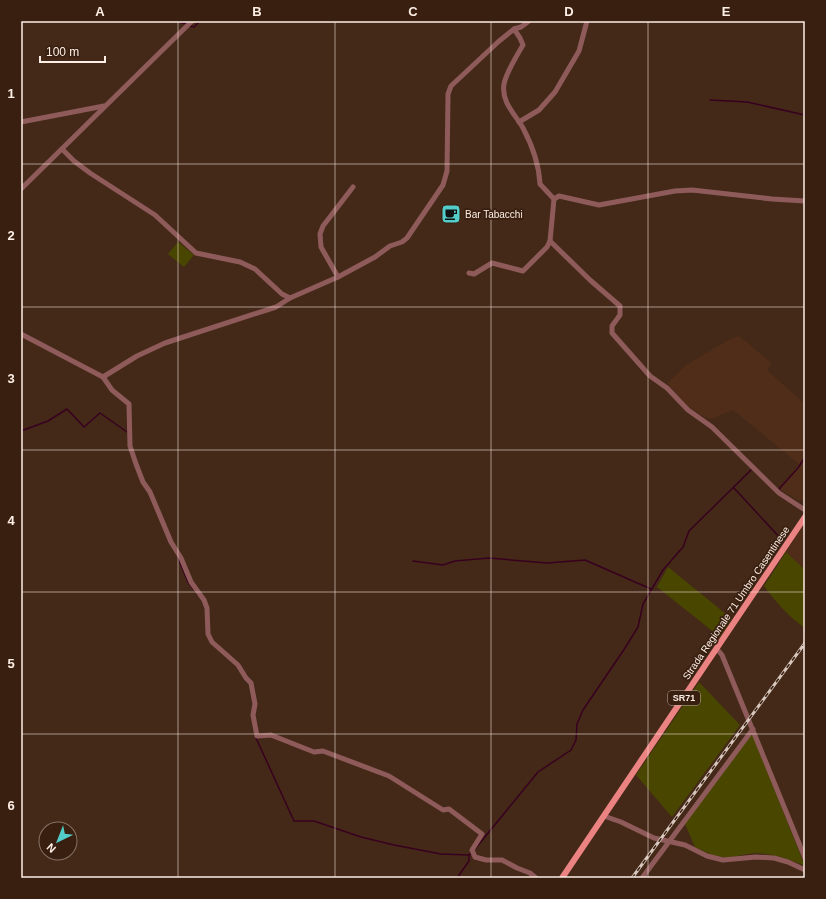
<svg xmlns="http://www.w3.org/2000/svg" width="826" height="899" font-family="Arial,sans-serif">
<rect width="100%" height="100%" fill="#442919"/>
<g fill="#4f2d19">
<polygon points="739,336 772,363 767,370 805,404 805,501 797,500 780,489 799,464 733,410 711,419 704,417 688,406 667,384 686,365 730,339"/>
<polygon points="805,523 805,570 786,552"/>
</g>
<g fill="#494600">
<polygon points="178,242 194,255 184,267 168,254"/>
<path d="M786,552L805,570V628C788,616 776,602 764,586Z"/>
<polygon points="668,567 732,619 720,637 657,587"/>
<polygon points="699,682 740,725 672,817 636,775"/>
<path d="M752,734L805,866C790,859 774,854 757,853C746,853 735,858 724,857C714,857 704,851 695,847L685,824Z"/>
</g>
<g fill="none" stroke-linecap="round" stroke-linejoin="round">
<g stroke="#38001f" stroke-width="1.5">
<polyline points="176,21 186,24"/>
<polyline points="189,26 194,27 200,21"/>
<polyline points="710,100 747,102 805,115"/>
<polyline points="21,431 48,421 67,409 84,427 100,413 127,432"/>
<polyline points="734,488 782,540"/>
<polyline points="779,489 798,468 805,457"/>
<polyline points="178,558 188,582 198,595"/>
<polyline points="413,561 443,565 455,561 489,558 547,563 585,560 651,589"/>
<polyline points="256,738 294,821 314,821 361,837 394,845 441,854 469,855"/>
<polyline points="475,849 538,772 571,750 576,740 577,724 583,710 625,648 638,627 643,604 663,570 683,547 689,531 752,469"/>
<polyline points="457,878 469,861 469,855 471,853"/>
</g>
<g stroke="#8f5b5a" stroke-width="5">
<polyline points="21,122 104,106"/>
<polyline points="519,122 539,110 555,92 579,51 587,21"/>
<polyline points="62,149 74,161 90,173 155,215 196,253 240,262 255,269 282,294 290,298 338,277 375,257 390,246 402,242 407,238 443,185 447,171 448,94 451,86 498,42 514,29 521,27 529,21"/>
<polyline points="21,189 192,21"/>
<polyline points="554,199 559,196 599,205 675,191 692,190 772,199 805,201"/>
<polyline points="550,241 590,280 620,306 620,315 612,326 612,333 650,376 667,388 688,410 712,427 779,493 805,510"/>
<path d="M469,273L474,274L492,263L523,271L547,247L550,241L554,199L540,184C539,165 532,145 523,128C515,114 501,102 504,84C506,73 517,55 523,45L520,38L514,29"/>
<polyline points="338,277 321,247 320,234 323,226 353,187"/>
<polyline points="21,334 103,377 112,390 129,404 130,446 136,464 143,482 150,492 171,542 181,558 191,582 204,600 207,608 208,634 212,642 238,665 246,678 251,683 255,704 253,715 257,736 271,735 314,752 323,751 389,776 443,810 449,809 482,834 472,850 475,857 486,860 502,860 517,868 530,873 536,878"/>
<polyline points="103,377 137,356 165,343 276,307 290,298"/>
<polyline points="717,649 722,655 805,858"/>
<polyline points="604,816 621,822 654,838 685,845 707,856 723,860 756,857 774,858 788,862 805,870"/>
<polyline points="642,878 753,729"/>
</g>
<polyline stroke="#eb8382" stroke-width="6" points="562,878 805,517"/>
<defs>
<polyline id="rail" points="632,878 805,643"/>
</defs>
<use href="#rail" stroke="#d8c7bd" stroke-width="3"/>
<use href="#rail" stroke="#391f0f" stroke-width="1.5" stroke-dasharray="4.5" stroke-linecap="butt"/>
</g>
<path fill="none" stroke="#fdeee6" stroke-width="1" stroke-opacity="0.55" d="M178,21V878M335,21V878M491,21V878M648,21V878M21,164H805M21,307H805M21,450H805M21,592H805M21,734H805"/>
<defs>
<symbol id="cafe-square" viewBox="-11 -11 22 22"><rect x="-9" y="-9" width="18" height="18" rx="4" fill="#53cdc9" stroke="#391f0f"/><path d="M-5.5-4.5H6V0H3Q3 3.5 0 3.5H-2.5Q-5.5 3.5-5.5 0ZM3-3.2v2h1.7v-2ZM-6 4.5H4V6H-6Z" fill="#111"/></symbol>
</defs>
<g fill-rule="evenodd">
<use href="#cafe-square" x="440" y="203" width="22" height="22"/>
</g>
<g text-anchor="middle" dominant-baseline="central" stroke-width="3.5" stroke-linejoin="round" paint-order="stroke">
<rect fill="#391f0f" stroke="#c2b0a6" stroke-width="1" x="668" y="691" width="32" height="14" rx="3"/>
<g font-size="9" font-weight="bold" fill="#fdeee6">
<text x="684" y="698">SR71</text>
</g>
<g font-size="10" fill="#fdeee6" stroke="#391f0f" text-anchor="start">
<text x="465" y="214">Bar Tabacchi</text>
</g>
<g font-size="10" fill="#fdeee6" stroke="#391f0f">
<text transform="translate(736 603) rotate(-56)">Strada Regionale 71 Umbro Casentinese</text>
</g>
</g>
<rect width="826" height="899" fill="none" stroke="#391f0f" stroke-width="44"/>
<g transform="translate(58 841) rotate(223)"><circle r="19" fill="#391f0f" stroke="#877265"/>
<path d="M0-3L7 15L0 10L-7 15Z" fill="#53cdc9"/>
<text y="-6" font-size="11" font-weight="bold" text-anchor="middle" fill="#fdeee6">N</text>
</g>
<path d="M40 56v6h65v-6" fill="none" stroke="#fdeee6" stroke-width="2"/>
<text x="46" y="56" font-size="12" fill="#fdeee6" stroke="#391f0f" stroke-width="3" paint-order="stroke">100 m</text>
<rect x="22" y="22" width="782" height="855" fill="none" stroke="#fdeee6" stroke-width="1.5"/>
<g font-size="13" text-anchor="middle" font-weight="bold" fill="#fdeee6">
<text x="100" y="16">A</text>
<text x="257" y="16">B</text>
<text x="413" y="16">C</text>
<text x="569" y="16">D</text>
<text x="726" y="16">E</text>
<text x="11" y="98">1</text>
<text x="11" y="240">2</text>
<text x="11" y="383">3</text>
<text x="11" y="525">4</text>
<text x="11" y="668">5</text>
<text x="11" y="810">6</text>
</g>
</svg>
